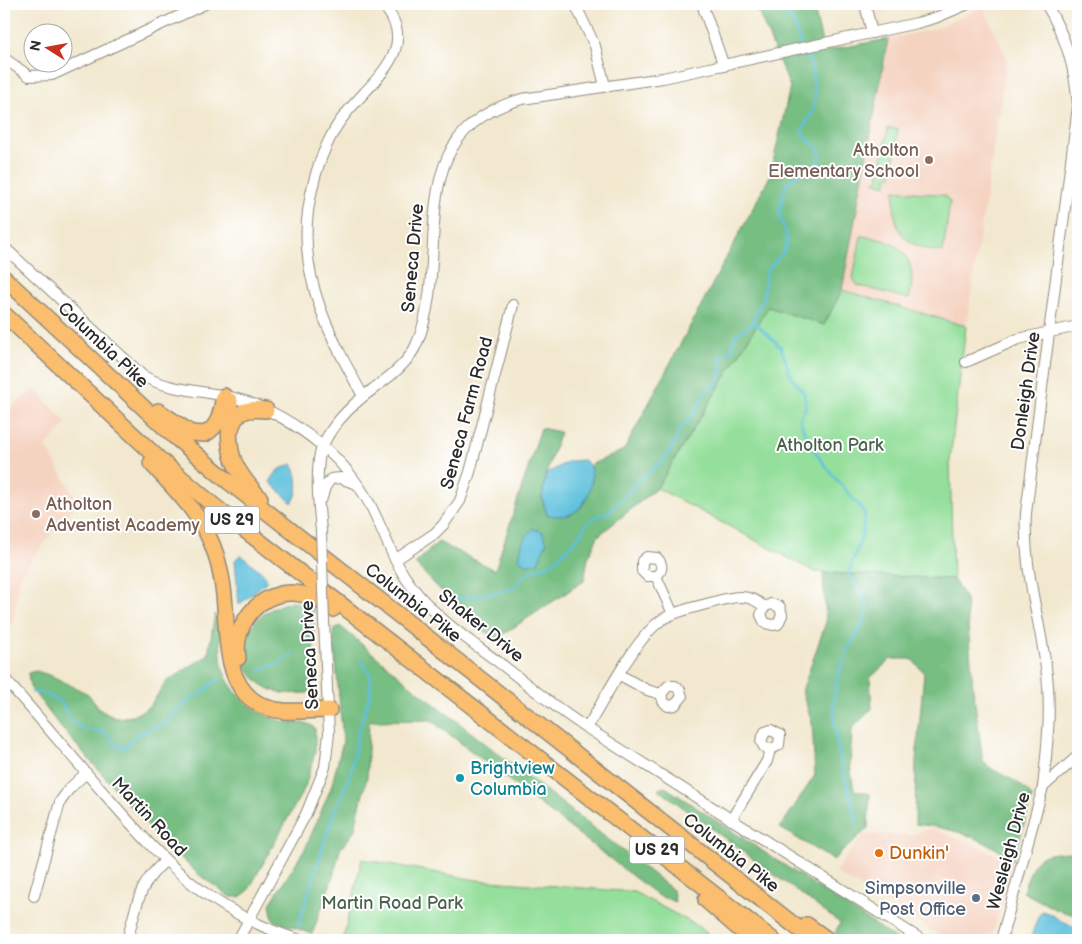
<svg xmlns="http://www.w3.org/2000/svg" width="1082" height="944" font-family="'Balsamiq Sans',sans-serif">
<rect width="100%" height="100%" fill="#fff"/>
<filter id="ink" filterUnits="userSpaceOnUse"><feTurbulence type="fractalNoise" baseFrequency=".02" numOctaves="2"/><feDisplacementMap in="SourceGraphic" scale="10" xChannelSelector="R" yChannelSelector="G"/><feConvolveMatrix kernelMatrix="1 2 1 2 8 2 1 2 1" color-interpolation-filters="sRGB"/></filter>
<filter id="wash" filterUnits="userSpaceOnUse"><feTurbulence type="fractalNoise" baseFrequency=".0096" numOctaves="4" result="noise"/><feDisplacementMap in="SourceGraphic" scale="20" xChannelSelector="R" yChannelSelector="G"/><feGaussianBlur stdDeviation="1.12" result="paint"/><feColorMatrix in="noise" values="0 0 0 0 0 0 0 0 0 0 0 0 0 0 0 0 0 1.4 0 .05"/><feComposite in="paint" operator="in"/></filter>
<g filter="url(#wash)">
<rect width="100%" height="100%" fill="#f2e8cf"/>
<g fill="#f5d3c1">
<polygon points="983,6 1007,59 966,326 842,290 888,39 935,29"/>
<polygon points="34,389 67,423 46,447 78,502 42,546 20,577 12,626 4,638 4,415"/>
<polygon points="931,828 1015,862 991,940 949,940 835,872 864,834 912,835"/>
</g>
<g fill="#94df9b" stroke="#608563">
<polygon points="888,128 898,129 892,176 888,176 886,185 874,182 878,179"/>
<path d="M895,190L944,195L950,202L943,252C902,247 891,230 895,190Z"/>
<path d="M861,236C902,240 919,258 909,299L857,285L853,278Z"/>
<polygon points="842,290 966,326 950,460 953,579 815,572 657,488 768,307 824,325"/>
<polygon points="362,859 476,880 634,892 696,925 716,940 343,940"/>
</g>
<g fill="#77be83" stroke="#517457">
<path d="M755,4H813L824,51L888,39L842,290L824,325L768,307L657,488L598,536L588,558L584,581L496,639L475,625L415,564L438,542L495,570L541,428L560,432L546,474L542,498L547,515C577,518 590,507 590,477C590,473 592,470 590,465L624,450L770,176L790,87Z"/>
<path d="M823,573L953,579L966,599L973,688L983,762C1001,778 1017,776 1032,797L1013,861C985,837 951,828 915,824L916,761L924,673L912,659H891L870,678L872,709L852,728L850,766L854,790L870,794L868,828L833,860L780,828L815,775L812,723L802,691L826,622Z"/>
<path d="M290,602L309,603L314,607L313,687L308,693C298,693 284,695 274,691C222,668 241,614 290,602Z"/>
<path d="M215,614C225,633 216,657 226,677C238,702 267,721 294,723C303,723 307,722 315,728V753L305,787L248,891L240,897H230L198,874L154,833L58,724L30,687L28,673L36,671L52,676L88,694L100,710L115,718L133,716L150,706L166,682L208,655Z"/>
<polygon points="340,626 409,684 673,890 675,902 657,895 431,720 369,721 367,777 354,832 340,849 334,874 312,934 273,920 270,904 306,847 331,788 343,741 333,631"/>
<polygon points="665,787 898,940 846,940 835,933 840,923 658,789"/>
<path d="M1078,845V916L1057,910L1023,892C1035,856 1036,853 1074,852Z"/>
</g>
<g fill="#5fc1dd" stroke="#457684">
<path d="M583,460C601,468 589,507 571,514C563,517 554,516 547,515L542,498L546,474L569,461Z"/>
<path d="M292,464C299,474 300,494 292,503L270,482L278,470Z"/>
<path d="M533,529L542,531L547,542L538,562L526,565L519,559C521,547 522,537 533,529Z"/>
<polygon points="241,555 265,575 267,581 239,605 235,560"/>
<path d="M1042,911C1056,915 1063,926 1078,926V940H1030L1038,917Z"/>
</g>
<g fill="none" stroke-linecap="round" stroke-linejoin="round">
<g stroke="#5fc1dd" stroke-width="2.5">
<polyline points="778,4 793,22 801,45"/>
<path d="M754,322L781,347L791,377L804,393L806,406L800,419C810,457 843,483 865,514L862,536L848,574C855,585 864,593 866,607C868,624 854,636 847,651C840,666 835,686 834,703C833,743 847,784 857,822"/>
<polyline points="443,598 463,598 512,589 527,573 551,564 577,539 588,522 600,515 608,513 640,479 663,461 675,443 679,429 691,418 705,392 718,382 722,370 721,357 732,350 735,335 753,323 757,308 763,300 766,272 785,250 787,236 779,215 785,186 798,174 810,170 819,162 820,154 818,148 803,135 802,130 813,111 815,94 811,64 803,50"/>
<polyline points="260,670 280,663 293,654"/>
<polyline points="32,692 45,694 61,702 71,721 85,730 103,731 117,746 125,747 138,734 164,724 190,699 206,691 210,685 220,680"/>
<polyline points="298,927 331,820 350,776 358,732 370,695 371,677 361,660"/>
</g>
</g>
</g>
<g filter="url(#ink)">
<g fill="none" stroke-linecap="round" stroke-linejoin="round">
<defs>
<g id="minor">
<polyline points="575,4 595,46 605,86"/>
<polyline points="702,4 724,66"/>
<polyline points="865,4 872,33"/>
<polyline points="4,58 29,76 52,75 205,4"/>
<path d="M4,247L143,376C171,391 201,390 231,397C264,405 294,423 320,444C344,463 365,491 377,519C386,538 393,559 405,577C430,615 469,640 505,667C532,688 558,710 587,728L922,940"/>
<polyline points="966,362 1018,339 1078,326"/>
<path d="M363,396C331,338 299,280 308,211C312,183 321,153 335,129C358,88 428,53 382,4"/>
<polyline points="322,498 325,487 331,479 340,478 354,483"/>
<path d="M321,531C319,508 316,483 319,459C323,432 352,404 373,389C389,377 409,363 417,343C454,255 396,134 522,99L663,78L917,23L935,18L968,4"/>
<polyline points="395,560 434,534 443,525 460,501 470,472 513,305"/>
<path d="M656,576H647L642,571V561L647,557L657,558C663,564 663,571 656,576L673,614"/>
<polyline points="620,675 647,690 661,694 663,701 668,706 675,705 682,697 680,690 675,686 668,686 661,694"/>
<path d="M4,678C39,717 73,758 108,798C168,866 210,912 300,940"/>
<path d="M587,728C604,700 637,635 663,619C678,610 697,607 714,602C732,597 749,592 764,607L761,615L765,623L773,625L778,624L782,615L780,607L771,604L764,607"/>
<path d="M1043,787C1047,748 1052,708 1046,668C1039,614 1023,569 1026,513L1078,106C1075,67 1066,37 1046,4"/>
<polyline points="731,820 767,761 770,750 779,745 780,735 771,730 765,732 761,741 764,747 770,750"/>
<polyline points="34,896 60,802 69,789 86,773"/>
<path d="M129,933C138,901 139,884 165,861"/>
<polyline points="238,940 306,814 325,767 329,733 324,621"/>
<polyline points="1001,940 1043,787 1078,756"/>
</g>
<g id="highway">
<polyline points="4,278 174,436 229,482 813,940"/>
<polyline points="4,314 159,459 214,506 773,940"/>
<path d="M230,401C229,450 225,460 260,498"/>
<path d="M158,411L191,433L205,434C220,426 221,411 224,396"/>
<path d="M231,429C236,410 248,408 266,410"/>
<path d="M151,463C177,491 204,517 216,555C221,572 224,589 225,607C228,650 226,705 283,711C298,712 314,710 329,710"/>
<path d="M238,658C232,622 263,587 301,594C313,596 322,602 333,609"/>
<polyline points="706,900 752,940"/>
<polyline points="807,925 828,940"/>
</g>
</defs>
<use href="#minor" stroke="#8e8a7d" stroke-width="12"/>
<use href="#highway" stroke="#8e8a7d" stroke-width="18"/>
<use href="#minor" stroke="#fff" stroke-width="10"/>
<use href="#highway" stroke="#fbbd6e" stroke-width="15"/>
<defs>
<polyline id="minor-bridge" points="321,531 324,621"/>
</defs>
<use href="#minor-bridge" stroke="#8e8a7d" stroke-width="12" stroke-linecap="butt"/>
<use href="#minor-bridge" stroke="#fff" stroke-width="10"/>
</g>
</g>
<g fill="#8d6e63" stroke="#fff" stroke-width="2">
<circle cx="929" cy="160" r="5"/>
<circle cx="36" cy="514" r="5"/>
</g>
<circle fill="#0f9aa8" stroke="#fff" stroke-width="2" cx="460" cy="778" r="5"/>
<circle fill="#e8710a" stroke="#fff" stroke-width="2" cx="879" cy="853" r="5"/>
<circle fill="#5c6f8a" stroke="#fff" stroke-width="2" cx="976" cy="898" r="5"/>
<g text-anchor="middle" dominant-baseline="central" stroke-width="4" stroke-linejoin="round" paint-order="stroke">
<g fill="#fff" stroke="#6b6b6b" stroke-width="1">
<rect x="204.5" y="506.5" width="55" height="27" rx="4"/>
<rect x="629.5" y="836.5" width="55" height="27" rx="4"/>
</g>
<g font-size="16" font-weight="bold" fill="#2b2b2b">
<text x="232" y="520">US 29</text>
<text x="657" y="850">US 29</text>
</g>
<g font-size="18" fill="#785e54" stroke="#fff" text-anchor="end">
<text x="919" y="150">Atholton<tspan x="919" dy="21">Elementary School</tspan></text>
<text x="46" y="504" text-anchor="start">Atholton<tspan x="46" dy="21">Adventist Academy</tspan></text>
</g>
<g font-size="18" fill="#2b2b2b" stroke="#fff">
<text transform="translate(413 258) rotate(-85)">Seneca Drive</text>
<text transform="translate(103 345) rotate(43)">Columbia Pike</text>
<text transform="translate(1026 391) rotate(-82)">Donleigh Drive</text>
<text transform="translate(467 413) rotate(-75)">Seneca Farm Road</text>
<text transform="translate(413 603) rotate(38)">Columbia Pike</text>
<text transform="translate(481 626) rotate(39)">Shaker Drive</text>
<text transform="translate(310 655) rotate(-93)">Seneca Drive</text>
<text transform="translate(149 817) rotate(47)">Martin Road</text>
<text transform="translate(1009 851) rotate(-75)">Wesleigh Drive</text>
<text transform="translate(731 853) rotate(38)">Columbia Pike</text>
</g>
<g font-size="18" fill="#4a614d" stroke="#fff">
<text x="830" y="445">Atholton Park</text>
<text x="392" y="903">Martin Road Park</text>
</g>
<g font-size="18" fill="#0d838f" stroke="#fff" text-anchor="start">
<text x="470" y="768">Brightview<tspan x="470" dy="21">Columbia</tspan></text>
</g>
<g font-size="18" fill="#c56008" stroke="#fff" text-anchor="start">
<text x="889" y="853">Dunkin'</text>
</g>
<g font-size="18" fill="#4e5e75" stroke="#fff" text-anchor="end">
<text x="966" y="888">Simpsonville<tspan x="966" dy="21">Post Office</tspan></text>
</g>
</g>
<rect width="1082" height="944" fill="none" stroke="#fff" stroke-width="20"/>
<g transform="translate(48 48) rotate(281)"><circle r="24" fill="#ffffff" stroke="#aaaaaa"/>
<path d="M0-4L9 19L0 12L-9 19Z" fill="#c8321e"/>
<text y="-8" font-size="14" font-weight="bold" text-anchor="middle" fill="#2b2b2b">N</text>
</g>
</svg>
